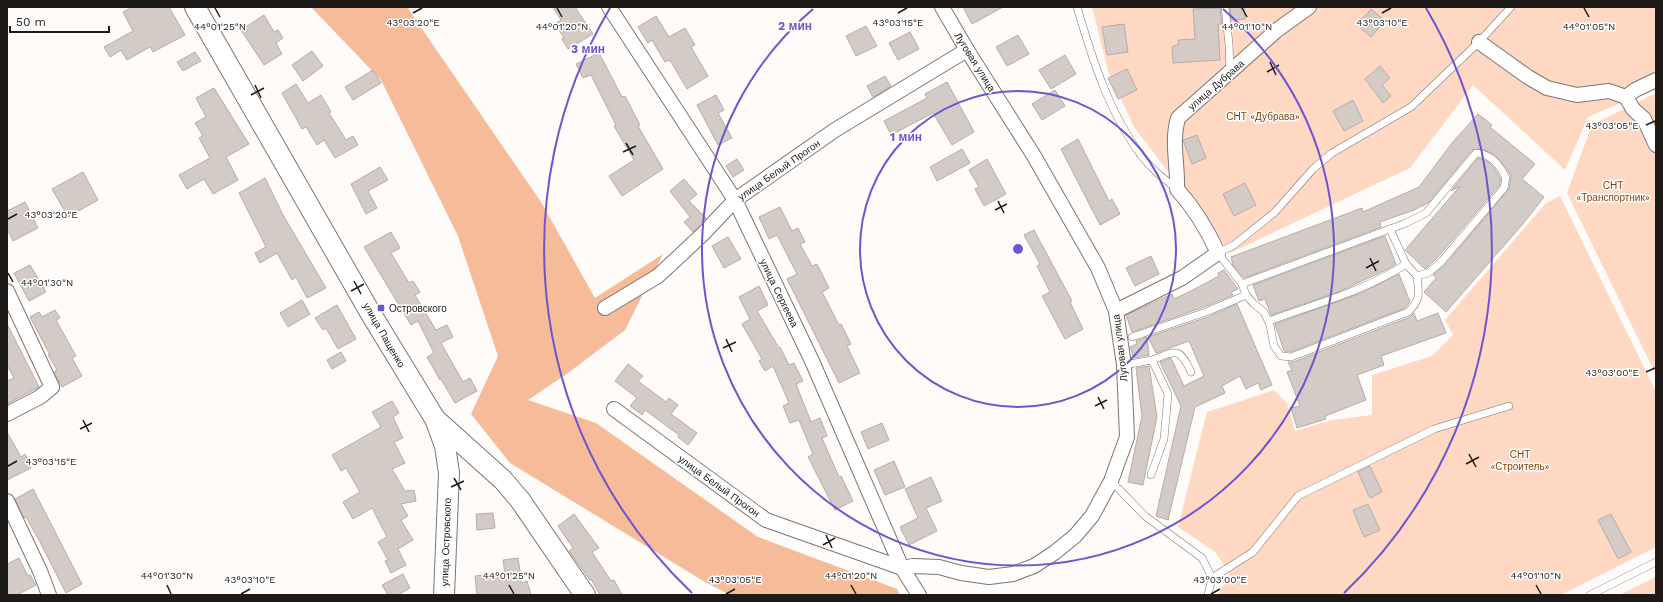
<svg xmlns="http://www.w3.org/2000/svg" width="1663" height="602" font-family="'Work Sans',sans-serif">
<rect width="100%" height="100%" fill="#fefbf9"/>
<g fill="#fed8c2">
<polygon points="1092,7 1656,7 1656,88 1588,117 1565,170 1473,85 1410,168 1230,253 1134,127 1108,71"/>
<polygon points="1656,93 1656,375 1567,193 1592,125"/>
<polygon points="1560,196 1656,392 1656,547 1561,595 1218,595 1230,574 1215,552 1178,527 1207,412 1274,390 1287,403 1295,431 1332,420 1372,415 1372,375 1432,356 1453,335 1445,320 1546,203"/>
<polygon points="1656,577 1656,595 1619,595"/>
</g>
<polygon fill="#f6bb98" points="311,7 407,7 541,202 595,298 663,254 625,330 568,373 528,400 596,423 758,537 897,589 900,595 730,595 705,582 510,463 471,414 498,356 458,236 381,80"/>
<g fill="#d4cbc6" stroke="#b5ada8">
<polygon points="133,7 169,7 185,35 153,52 150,47 127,60 121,50 110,57 104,47 133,31 123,12"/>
<polygon points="553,7 575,7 593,34 568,49 562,39 564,38 555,24 561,20"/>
<polygon points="963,7 1003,7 972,24"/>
<polygon points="1230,7 1244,7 1245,19 1231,20"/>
<polygon points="1220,8 1222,24 1218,24 1220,60 1173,63 1172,47 1179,44 1178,40 1195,39 1193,9"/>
<polygon points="1371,9 1385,21 1371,37 1357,25"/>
<polygon points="264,15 274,32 278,30 283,38 276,43 282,54 264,65 241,30"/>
<polygon points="656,16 669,37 685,28 695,45 691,47 708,76 687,89 670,60 665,62 652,40 648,43 638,27"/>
<polygon points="1124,24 1128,52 1107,55 1102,27"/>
<polygon points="866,26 877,46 856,56 846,36"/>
<polygon points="910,32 919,49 898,60 889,43"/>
<polygon points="1018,35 1029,54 1007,66 996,47"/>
<polygon points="312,51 323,66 303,81 292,65"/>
<polygon points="195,52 201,61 183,71 177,62"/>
<polygon points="599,53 622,97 625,96 640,125 638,126 663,169 622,196 609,176 634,160 614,126 616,125 591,75 583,78 576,64"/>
<polygon points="1065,55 1076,74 1051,89 1039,70"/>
<polygon points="1380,66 1390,78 1382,85 1391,96 1383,103 1365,79"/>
<polygon points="1127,69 1137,90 1118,99 1108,78"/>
<polygon points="373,70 381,83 353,100 345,87"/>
<polygon points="885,76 891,86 873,97 867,86"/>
<polygon points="947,82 974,132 952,145 933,113 891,135 884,121 927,98 925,94"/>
<polygon points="296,84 308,103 321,95 331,112 329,113 346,140 353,136 358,145 335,158 324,140 317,145 306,127 302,129 282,93"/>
<polygon points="214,88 249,144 226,157 238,180 213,194 204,179 187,189 179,175 210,158 199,138 203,136 195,123 206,117 196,98"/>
<polygon points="1055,90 1065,106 1042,120 1032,104"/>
<polygon points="716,95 724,110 718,113 732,138 718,145 697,105"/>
<polygon points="1353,100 1363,121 1344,131 1333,111"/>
<polygon points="1478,114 1492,125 1490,127 1535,164 1522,179 1544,197 1522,225 1446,312 1424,292 1436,278 1433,275 1445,265 1509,189 1511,176 1505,166 1494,154 1482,149 1472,150 1428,203 1414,210 1380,222 1381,227 1244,278 1233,265 1231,257 1362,208 1363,212 1419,187 1452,143"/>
<polygon points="1197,135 1206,158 1192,164 1183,140"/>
<polygon points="1078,139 1109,201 1112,199 1120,214 1100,225 1061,149"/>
<polygon points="962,149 970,163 937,181 930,167"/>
<polygon points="1478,158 1488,162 1494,168 1501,179 1499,186 1437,258 1425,269 1405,250 1460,186 1451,191"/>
<polygon points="737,159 744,170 733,177 726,166"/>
<polygon points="987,159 1006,194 984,206 975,189 979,187 969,170"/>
<polygon points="380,167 388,180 368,191 377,208 366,214 351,184"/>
<polygon points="83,172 98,200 68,217 52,189"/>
<polygon points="265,178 283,215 326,288 307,298 296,277 292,280 277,253 260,263 255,253 266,247 239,193"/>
<polygon points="684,179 697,194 689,201 706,218 693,232 684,222 690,217 670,191"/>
<polygon points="1245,183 1256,205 1234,216 1223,194"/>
<polygon points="25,202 38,228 13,241 7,229 7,211"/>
<polygon points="780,207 792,231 798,228 805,242 800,244 812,266 817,264 829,288 822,292 839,325 841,324 851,344 847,346 860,373 839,383 787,279 797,274 777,235 769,239 759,217"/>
<polygon points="1034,230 1072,301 1070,302 1083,329 1065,339 1042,296 1050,292 1037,266 1040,264 1024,235"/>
<polygon points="391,232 400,248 391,253 409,283 413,281 420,292 415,295 436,330 447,325 453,337 441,343 463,382 470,378 477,391 455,403 441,379 440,380 427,357 434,353 418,321 411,325 364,247"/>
<polygon points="1385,236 1396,264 1388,269 1338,292 1271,315 1265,299 1259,301 1253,285"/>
<polygon points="728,237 741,259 724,268 712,246"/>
<polygon points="1151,256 1159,274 1135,286 1126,268"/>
<polygon points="30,265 46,292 29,301 14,273"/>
<polygon points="1224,270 1238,289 1231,292 1233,295 1204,307 1132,332 1126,315 1172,294 1174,299 1189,292 1219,276 1218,273"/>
<polygon points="1399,274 1410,302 1405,308 1290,352 1284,351 1275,324 1359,294"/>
<polygon points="759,286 768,305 757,311 779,348 780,347 789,365 794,363 803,381 796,384 811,422 820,418 827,436 822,438 839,477 841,476 853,501 835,510 808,457 813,454 799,420 790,423 783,406 789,403 773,366 765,371 759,361 762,359 742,324 750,319 739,297"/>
<polygon points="302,300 310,314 288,327 280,313"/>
<polygon points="1237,304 1272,385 1261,390 1258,383 1246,389 1240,376 1222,386 1225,393 1195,407 1168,520 1156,516 1181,406 1160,362 1171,358 1184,386 1204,376 1189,341 1156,353 1148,337 1208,317"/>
<polygon points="337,305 356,339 338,349 326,328 323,330 315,318"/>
<polygon points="55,310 60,318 56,320 76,356 72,358 82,376 62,387 54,372 57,370 48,355 50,355 30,317 39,312 42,317"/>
<polygon points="1414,313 1417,321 1438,313 1446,333 1381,356 1384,365 1357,375 1366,400 1325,416 1326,419 1297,428 1291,408 1300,406 1287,372 1292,370 1288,362 1293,362 1410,317"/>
<polygon points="7,324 39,387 7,404 7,381 14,378 7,365"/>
<polygon points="1147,337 1149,355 1134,358 1130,347 1137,344 1136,341"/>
<polygon points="341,352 346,361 332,369 327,360"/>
<polygon points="628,364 643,376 638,381 666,402 669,398 678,405 671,414 697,433 688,445 678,437 679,435 645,410 642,415 630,406 637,398 615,381"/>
<polygon points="1149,366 1157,417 1143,485 1128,482 1142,416 1136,368"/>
<polygon points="392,401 399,413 393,417 403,438 394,442 405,463 392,469 405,491 414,490 416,501 401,504 408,516 401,520 413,540 398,549 406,565 391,573 385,561 388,560 378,542 387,537 372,508 353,519 343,502 360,492 346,468 341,471 332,455 381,427 372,412"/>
<polygon points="882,423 889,440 868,449 861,432"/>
<polygon points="7,432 21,457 25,454 31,468 7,480"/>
<polygon points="894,461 905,487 885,495 874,470"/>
<polygon points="1370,466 1382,492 1370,498 1358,472"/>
<polygon points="931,477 942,501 926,508 937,531 909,545 900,527 918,518 905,489"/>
<polygon points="33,489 82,584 66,593 39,540 26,517 24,518 15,499"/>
<polygon points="1368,504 1380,530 1364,537 1353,510"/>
<polygon points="493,513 495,528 477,530 476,514"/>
<polygon points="574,514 599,548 592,552 611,581 614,580 622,595 600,595 591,579 590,580 569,551 573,548 558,526"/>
<polygon points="1611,514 1631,552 1618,559 1598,520"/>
<polygon points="19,558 28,576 30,575 36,585 17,595 7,595 7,564"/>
<polygon points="518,558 522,583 527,581 531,595 477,595 475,576 505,573 503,560"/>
<polygon points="403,574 410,588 398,595 388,595 382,585"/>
</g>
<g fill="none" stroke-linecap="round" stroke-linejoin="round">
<defs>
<g id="lane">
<path d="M1077,7C1092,58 1109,113 1141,155C1151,169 1164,179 1177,189"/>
<polyline points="1225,7 1229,44 1230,71"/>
<path d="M1417,276L1406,264L1390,229L1406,223L1426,213L1476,153C1491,154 1500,165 1506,178L1504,188L1441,262L1428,273L1417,276C1419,293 1421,300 1408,312L1291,357L1281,356L1274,346L1270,325L1264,312L1254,304L1246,295L1242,284L1218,253L1234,245L1275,212L1313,169L1332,153L1411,107L1479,42L1511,7"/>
<polyline points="1242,284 1390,229"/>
<path d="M1269,321C1315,304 1365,291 1406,264"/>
<polyline points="1132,337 1206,312 1246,295"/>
<path d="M1152,360C1176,351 1179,346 1191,372"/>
<polyline points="1124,365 1152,360 1168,394 1164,439 1151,475"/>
<polyline points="1111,481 1145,516 1202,558 1212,578 1208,595"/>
<polyline points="1212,578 1253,552 1298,496 1434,429 1509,406"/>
<polyline points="1590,595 1656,562"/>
</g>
<g id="street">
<polyline points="609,7 735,200 812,361 902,568 919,595"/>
<polyline points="1479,42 1528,77 1547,88 1577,95 1609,91 1626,97 1635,90 1656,80"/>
<polyline points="1626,97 1633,109 1644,119 1656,145"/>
<polyline points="7,291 52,387 40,397 7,414"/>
<polyline points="605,308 658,276 703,234 735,200 835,130 967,50"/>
<path d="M1116,311L1182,278L1218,253C1207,229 1194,208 1177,189C1178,164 1171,142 1178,118L1277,30L1309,7"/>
<polyline points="614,409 766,520 902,568 913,566 939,567 961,573 989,577 1013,574 1034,566 1054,553 1075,536 1092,516 1111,481 1127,437 1124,365 1116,311 1098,268 1034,156 967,50 942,7"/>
<polyline points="7,501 40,571 49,595"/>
</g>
<g id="secondary">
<polyline points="195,7 371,314 435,419 503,480 520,500 585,595"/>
<polyline points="436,421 445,446 449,473 444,595"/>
</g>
</defs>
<use href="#lane" stroke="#7c7570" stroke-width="8"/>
<use href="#street" stroke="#7c7570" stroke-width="16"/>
<use href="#secondary" stroke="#7c7570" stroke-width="22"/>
<use href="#lane" stroke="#fff" stroke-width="7"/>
<use href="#street" stroke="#fff" stroke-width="14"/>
<use href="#secondary" stroke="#fff" stroke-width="20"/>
</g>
<path fill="none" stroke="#1d1a18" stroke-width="1.5" d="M215,8L220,17M557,8L562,17M1242,8L1247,17M1584,8L1589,17M413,13L422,8M898,13L907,8M1382,13L1391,8M1270,62L1276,75M1267,72L1279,65M255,85L261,98M251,95L264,88M1646,125L1655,121M626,143L633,155M623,152L636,146M998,201L1004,213M995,210L1007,204M8,219L17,214M1370,258L1376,271M1366,268L1379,261M8,273L13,282M354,281L361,294M351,291L364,284M726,339L732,352M723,348L736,342M1646,372L1655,368M1098,397L1104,409M1095,406L1107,400M83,420L89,432M80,429L92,423M1469,454L1476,467M1466,464L1479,457M8,466L17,461M454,478L461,490M451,487L464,481M826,535L832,548M823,545L835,538M167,585L171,594M509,585L514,594M851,585L856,594M1536,585L1541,594M241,594L250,589M726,594L735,589M1211,594L1220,589"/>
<g fill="none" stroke="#6e54ce" stroke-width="2">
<circle cx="1018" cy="249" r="158"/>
<path d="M1223 9A316 316 0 1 1 813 9"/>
<path d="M692 593A474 474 0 0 1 610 8M1426 8A474 474 0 0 1 1344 593"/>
</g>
<rect fill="#6e54ce" stroke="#fff" stroke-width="1.5" x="377" y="304" width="8" height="8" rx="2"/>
<g text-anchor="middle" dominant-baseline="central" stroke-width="3" stroke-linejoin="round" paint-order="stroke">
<g font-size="10" fill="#1d1a18" stroke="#fff">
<text transform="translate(975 62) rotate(58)">Луговая улица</text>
<text transform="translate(1216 85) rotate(-41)">улица Дубрава</text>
<text transform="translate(779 170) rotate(-35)">улица Белый Прогон</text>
<text transform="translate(779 293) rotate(64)">улица Сергеева</text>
<text transform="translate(384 335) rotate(60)">улица Пащенко</text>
<text transform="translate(1120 348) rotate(-97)">Луговая улица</text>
<text transform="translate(719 486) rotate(36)">улица Белый Прогон</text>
<text transform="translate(446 542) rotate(-88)">улица Островского</text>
</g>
<g font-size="10" fill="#843f06" stroke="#fff">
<text x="1263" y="116">СНТ «Дубрава»</text>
<text x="1613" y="185">СНТ<tspan x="1613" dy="12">«Транспортник»</tspan></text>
<text x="1520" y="454">СНТ<tspan x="1520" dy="12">«Строитель»</tspan></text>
</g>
<g font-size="10" fill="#1d1a18" stroke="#fff" text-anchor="start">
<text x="389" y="308">Островского</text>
</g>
</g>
<g font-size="10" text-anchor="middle" fill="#1d1a18" stroke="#fff" stroke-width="3" stroke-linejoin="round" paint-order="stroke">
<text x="413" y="26">43°03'20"E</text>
<text x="898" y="26">43°03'15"E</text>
<text x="1382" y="26">43°03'10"E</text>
<text x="1589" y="30">44°01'05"N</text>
<text x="220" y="30">44°01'25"N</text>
<text x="562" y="30">44°01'20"N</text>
<text x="1247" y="30">44°01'10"N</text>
<text x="1612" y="129">43°03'05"E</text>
<text x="51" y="218">43°03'20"E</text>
<text x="47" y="286">44°01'30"N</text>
<text x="1612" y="376">43°03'00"E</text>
<text x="51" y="465">43°03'15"E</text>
<text x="167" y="579">44°01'30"N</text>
<text x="509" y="579">44°01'25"N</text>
<text x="851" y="579">44°01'20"N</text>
<text x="1536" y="579">44°01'10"N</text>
<text x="250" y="583">43°03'10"E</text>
<text x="735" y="583">43°03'05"E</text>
<text x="1220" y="583">43°03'00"E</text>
</g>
<circle cx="1018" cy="249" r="6" fill="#6e54ce" stroke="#fff" stroke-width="2"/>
<g font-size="12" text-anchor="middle" font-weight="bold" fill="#6e54ce" stroke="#fff" stroke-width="3" stroke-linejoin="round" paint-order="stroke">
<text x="795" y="30">2 мин</text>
<text x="588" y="53">3 мин</text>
<text x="906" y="141">1 мин</text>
</g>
<rect width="1663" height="602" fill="none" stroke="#1d1a18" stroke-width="16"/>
<path d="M10 26v6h99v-6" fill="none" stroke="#1d1a18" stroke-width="2"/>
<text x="16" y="26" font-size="12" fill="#1d1a18" stroke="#ffffff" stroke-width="3" paint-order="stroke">50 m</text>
</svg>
